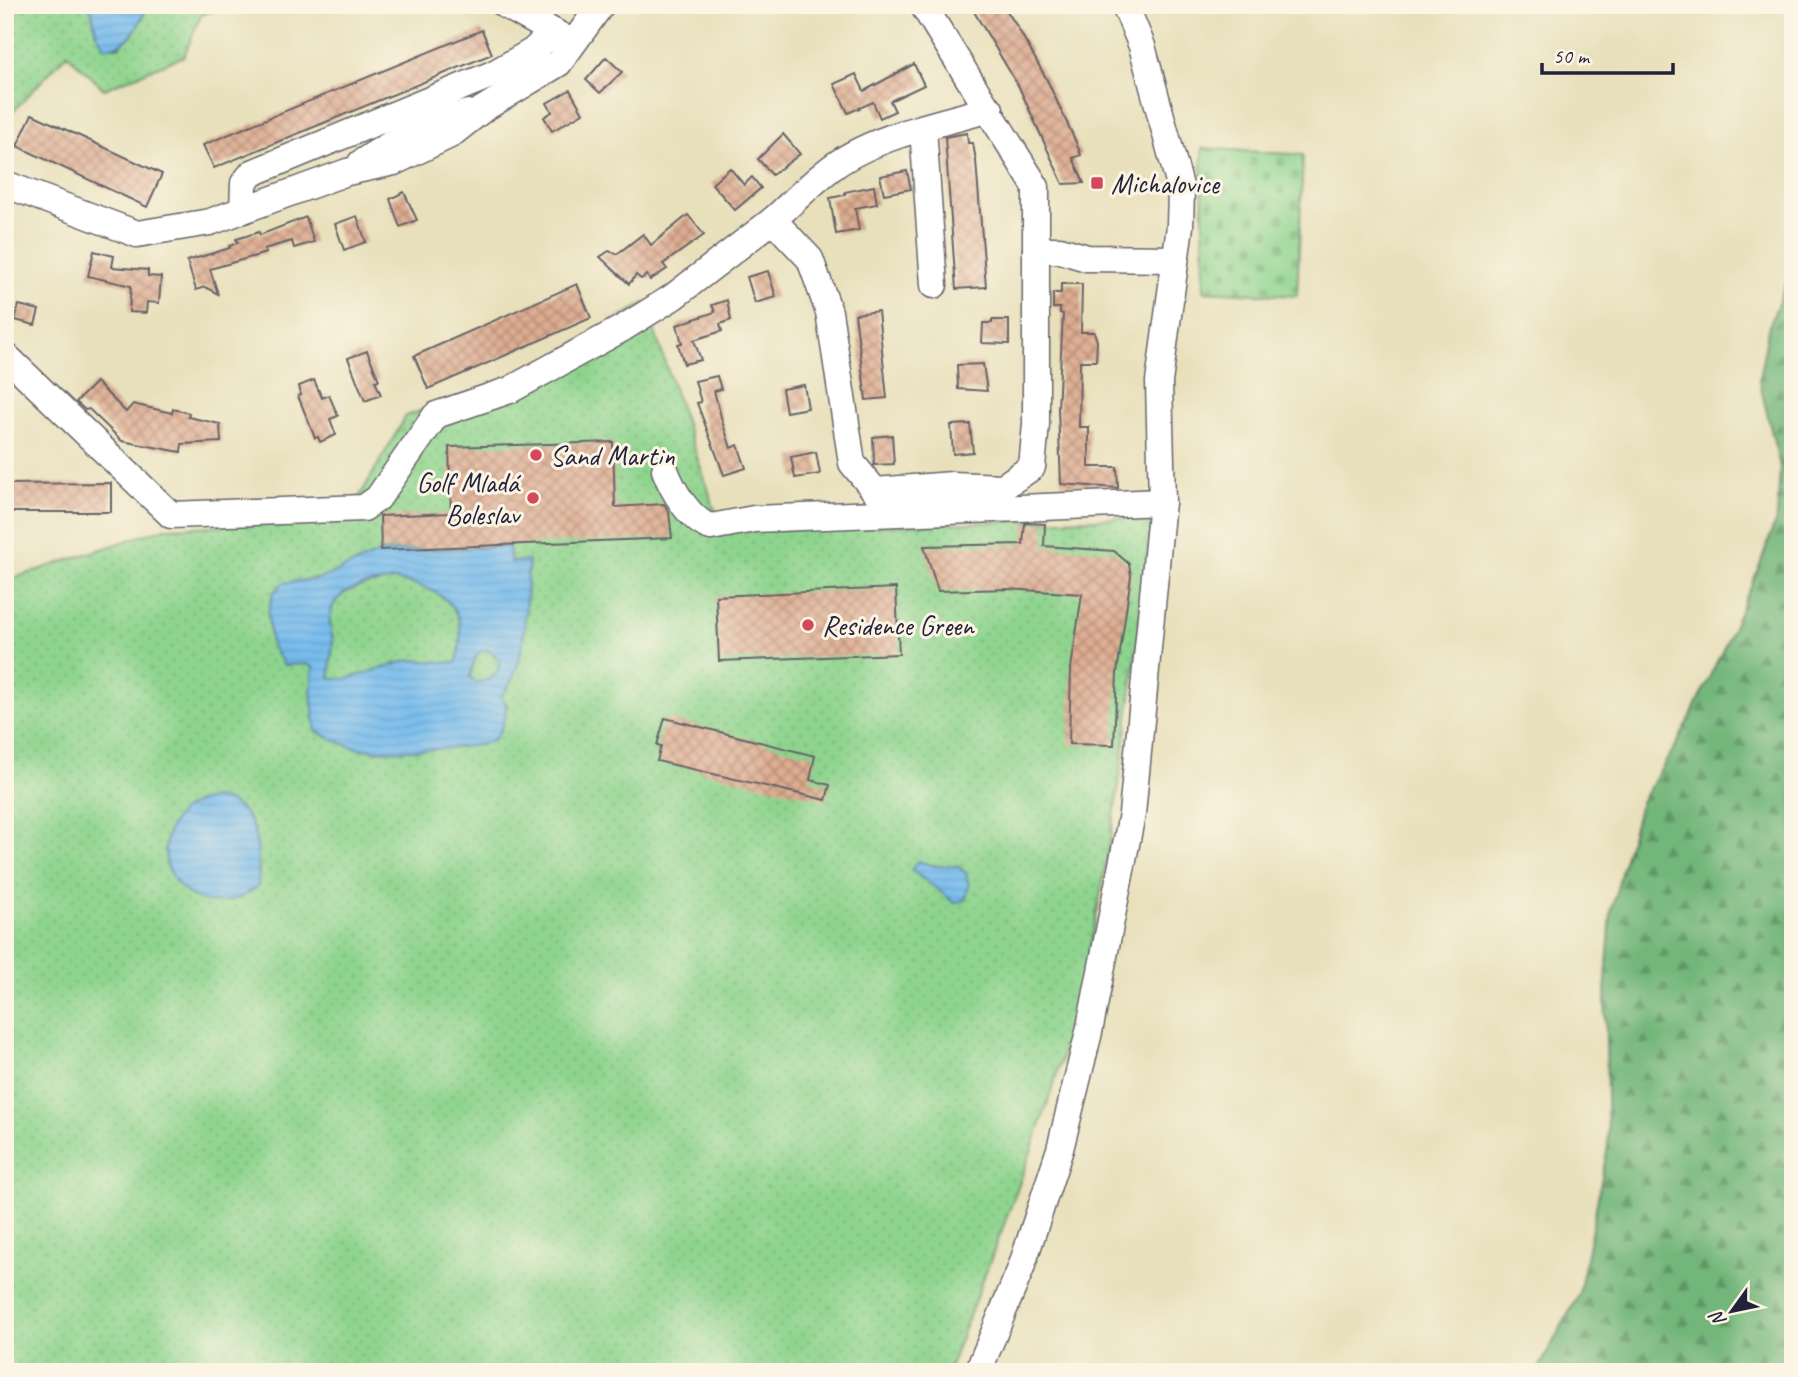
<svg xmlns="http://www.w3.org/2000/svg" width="1798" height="1377" font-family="Caveat,sans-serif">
<defs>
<pattern id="grass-dots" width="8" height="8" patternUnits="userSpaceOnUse" patternTransform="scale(1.75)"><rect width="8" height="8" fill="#8ed48e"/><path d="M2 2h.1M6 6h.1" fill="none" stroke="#7ab67b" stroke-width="1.8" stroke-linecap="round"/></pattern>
<pattern id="forest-firs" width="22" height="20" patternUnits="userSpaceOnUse" patternTransform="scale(1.75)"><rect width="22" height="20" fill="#72b679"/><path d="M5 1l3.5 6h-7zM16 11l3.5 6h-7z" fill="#5d9464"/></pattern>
<pattern id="cemetery-stones" width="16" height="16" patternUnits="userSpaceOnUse" patternTransform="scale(1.75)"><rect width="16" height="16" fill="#8ed48e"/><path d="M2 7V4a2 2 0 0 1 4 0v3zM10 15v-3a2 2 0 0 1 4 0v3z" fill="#7ab67b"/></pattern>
<pattern id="water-rules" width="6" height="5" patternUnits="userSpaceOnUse" patternTransform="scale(1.75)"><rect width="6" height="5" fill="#76bced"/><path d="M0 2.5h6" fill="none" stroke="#66a1cc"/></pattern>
<pattern id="building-cross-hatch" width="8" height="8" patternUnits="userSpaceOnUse" patternTransform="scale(1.75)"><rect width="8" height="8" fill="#dead92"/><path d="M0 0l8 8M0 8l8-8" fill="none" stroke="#b48c78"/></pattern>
</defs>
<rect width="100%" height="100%" fill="#fcf5e5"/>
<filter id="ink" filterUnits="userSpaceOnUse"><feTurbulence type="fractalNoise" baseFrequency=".0143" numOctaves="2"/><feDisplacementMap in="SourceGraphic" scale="14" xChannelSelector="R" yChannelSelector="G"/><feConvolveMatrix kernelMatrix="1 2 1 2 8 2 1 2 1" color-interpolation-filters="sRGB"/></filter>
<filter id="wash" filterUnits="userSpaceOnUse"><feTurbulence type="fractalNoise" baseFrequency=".00686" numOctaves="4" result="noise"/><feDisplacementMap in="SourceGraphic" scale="28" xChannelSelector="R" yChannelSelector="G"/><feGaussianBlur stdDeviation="1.57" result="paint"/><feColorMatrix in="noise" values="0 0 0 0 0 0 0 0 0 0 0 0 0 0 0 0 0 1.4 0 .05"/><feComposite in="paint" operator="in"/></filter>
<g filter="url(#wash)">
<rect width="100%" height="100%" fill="#e8e0bb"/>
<g fill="url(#grass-dots)" stroke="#587b64" stroke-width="2">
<polygon points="5,5 90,5 97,35 105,47 119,47 142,19 147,5 227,5 201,15 184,56 104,89 67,54 5,120"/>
<path d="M645,303L722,531L1152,517C1134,673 1118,828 1082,982C1051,1115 995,1244 948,1372H5V581L165,528L346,520L406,416L533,369Z"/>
</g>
<polygon fill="url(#forest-firs)" stroke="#4a6c5a" stroke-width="2" points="1793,266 1793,1372 1537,1372 1579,1294 1608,1146 1605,993 1611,912 1623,865 1641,802 1678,742 1728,639 1758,570 1777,517 1780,467 1759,380 1768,329"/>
<polygon fill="url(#cemetery-stones)" stroke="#587b64" stroke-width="2" points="1202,148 1303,155 1297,296 1204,291"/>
<g fill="url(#water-rules)" stroke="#4c6f94" stroke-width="2" fill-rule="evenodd">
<path d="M90,5H147C139,27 130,47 105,47L97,35Z"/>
<path d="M509,546L511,562L529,561C523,603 531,662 501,696L507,706C504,717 503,732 493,740C481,750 380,752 361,749C345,746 330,738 316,731L311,693L313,667L307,664L284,665L271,645L268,614L273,593L283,583L322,578L382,552ZM394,580C445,588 472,609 456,663L410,660L346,679H331C328,665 333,655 333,641C332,633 329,627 330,619C332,586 368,585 394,580ZM488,650L499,659L498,671L490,679L477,683L470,677L475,658L481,651Z"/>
<path d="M214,798C259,803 260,849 258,886C198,935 136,863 180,813C189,804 202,801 214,798Z"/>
<path d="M918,861L935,866H958L966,873L969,885L965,900L954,903C940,890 926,881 911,870Z"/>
</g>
<g id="blocks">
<g fill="url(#building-cross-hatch)">
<polygon points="981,5 1003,5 1018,28 1047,80 1075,140 1081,155 1073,158 1084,183 1063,184 1019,87 973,10"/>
<polygon points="482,30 492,54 214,168 203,145"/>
<polygon points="606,57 622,72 600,93 586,80"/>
<polygon points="914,64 924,85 890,101 895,111 880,118 873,102 848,113 834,84 856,74 864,91"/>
<polygon points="570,90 583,113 552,131 544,117 552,112 547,103"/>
<polygon points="32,114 162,174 147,207 17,146"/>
<polygon points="967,133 968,143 973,143 976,161 986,287 956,289 945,137"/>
<polygon points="783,134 800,154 772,175 758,159"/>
<polygon points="730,168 744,185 752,177 761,188 735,210 712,184"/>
<polygon points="907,171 911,189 884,194 880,176"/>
<polygon points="874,186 877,204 855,208 859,230 836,234 830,198 845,195 845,192"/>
<polygon points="404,192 417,220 400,227 390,199"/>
<polygon points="688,215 704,235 663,264 667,269 650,280 647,275 641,279 636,275 629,284 600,257 609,251 617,254 643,234 651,245"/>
<polygon points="357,216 366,242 344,250 335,224"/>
<polygon points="306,217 314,242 294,248 292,241 264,249 266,253 210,269 218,294 205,287 196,290 187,261 230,248 229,246 238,243 236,239 259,232 260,235"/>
<polygon points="94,251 114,256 112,267 148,270 148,276 161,277 159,303 147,302 146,313 129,312 131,286 88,276"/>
<polygon points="768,271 776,297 755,303 747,277"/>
<polygon points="577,284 591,318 428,389 414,356"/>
<polygon points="1061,284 1082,284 1081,332 1094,332 1097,341 1096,361 1080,361 1079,427 1089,427 1089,467 1117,467 1118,488 1061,484 1058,409 1063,314 1060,313 1060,308 1053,308 1053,293 1061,293"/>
<polygon points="727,300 731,320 720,324 722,331 694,340 701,360 684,364 678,344 682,343 677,325 715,312 712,305"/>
<polygon points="19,305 39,310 35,325 15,320"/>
<polygon points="878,311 887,398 866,400 855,314"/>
<polygon points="992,320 1009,320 1009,344 982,343 983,323 992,323"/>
<polygon points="367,351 379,380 375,381 381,395 365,401 348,358"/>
<polygon points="983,364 987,391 958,389 957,365"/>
<polygon points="717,376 721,389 714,391 723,424 731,448 738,445 746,468 724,475 697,403 701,402 695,381"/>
<polygon points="314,380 322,398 329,395 338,416 330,419 336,435 320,442 318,437 315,438 298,396 301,395 299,386"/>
<polygon points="96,382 126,412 133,404 172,413 173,409 189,413 188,417 220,424 221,442 182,444 181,452 122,441 89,409 85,410 76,402"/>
<polygon points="804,385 808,408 786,412 782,389"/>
<polygon points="970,424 973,452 953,454 951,425"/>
<polygon points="892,435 894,464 874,465 873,437"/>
<polygon points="613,442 615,507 664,504 669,512 672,538 381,550 380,516 451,513 449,447"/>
<polygon points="816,452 820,474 795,478 791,457"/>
<polygon points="111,483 111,512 5,512 5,484"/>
<polygon points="1025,523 1045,524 1044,546 1114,551 1129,564 1131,576 1117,673 1114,745 1069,744 1071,668 1082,594 1008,589 938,591 924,546 1023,544"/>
<polygon points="896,588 899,654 719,661 716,596"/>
<polygon points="665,718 815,756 810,780 830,785 826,800 657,761 661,746 657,745"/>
</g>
</g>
</g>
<g filter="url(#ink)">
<use href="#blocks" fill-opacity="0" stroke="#676468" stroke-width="2"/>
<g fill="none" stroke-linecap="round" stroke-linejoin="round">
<defs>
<g id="minor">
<polyline points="505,5 568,40"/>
<polyline points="923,5 1036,187 1036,250"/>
<polyline points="923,128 934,285"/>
<path d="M361,163C394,140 429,123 468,113"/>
<polyline points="5,184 137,234 210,222 347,172 394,162 450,135 483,109 559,63 601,5"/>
<polyline points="243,210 244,183 252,173 493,74 533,51 553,32"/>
<path d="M773,220C793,202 812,182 834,166C875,136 941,123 990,109"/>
<polyline points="5,355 171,515 364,508 378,498 436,415 510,390 623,328 673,297 773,220 810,259 829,312 852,463 875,491 952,485 1003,487 1032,467 1036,424 1036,250 1060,250 1087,258 1174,259"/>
<path d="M665,470C672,489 690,521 711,527L754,519L1162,502"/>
<polyline points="978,1372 1021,1268 1060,1149 1089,1032 1132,814 1162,502 1159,382 1180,226 1181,190 1142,46 1125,5"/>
</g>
</defs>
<use href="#minor" stroke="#676468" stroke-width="29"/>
<use href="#minor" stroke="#fff" stroke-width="26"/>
</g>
</g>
<g fill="#d1495b" stroke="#fcf5e5" stroke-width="2.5">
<rect x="1090" y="176" width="14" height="14" rx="3.5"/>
<circle cx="536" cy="455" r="7"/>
<circle cx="533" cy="498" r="7"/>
<circle cx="808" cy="625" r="7"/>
</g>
<g text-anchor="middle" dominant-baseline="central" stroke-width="6" stroke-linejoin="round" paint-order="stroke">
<g font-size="28" fill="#22223b" stroke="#fcf5e5" text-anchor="start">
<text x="1111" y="183">Michalovice</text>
<text x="550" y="455">Sand Martin</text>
<text x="519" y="482" text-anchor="end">Golf Mladá<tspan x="519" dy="32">Boleslav</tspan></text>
<text x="822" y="625">Residence Green</text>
</g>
</g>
<rect width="1798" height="1377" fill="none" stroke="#fcf5e5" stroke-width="28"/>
<g transform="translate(1732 1311) rotate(237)" stroke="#fcf5e5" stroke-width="5" paint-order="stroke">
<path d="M0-5L12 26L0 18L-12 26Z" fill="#22223b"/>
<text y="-10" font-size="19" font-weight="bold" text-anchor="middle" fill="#22223b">N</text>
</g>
<path d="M1542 63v10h131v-10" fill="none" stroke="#22223b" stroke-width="3.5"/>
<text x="1553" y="63" font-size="21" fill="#22223b" stroke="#fcf5e5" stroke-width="5" paint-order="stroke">50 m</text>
</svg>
